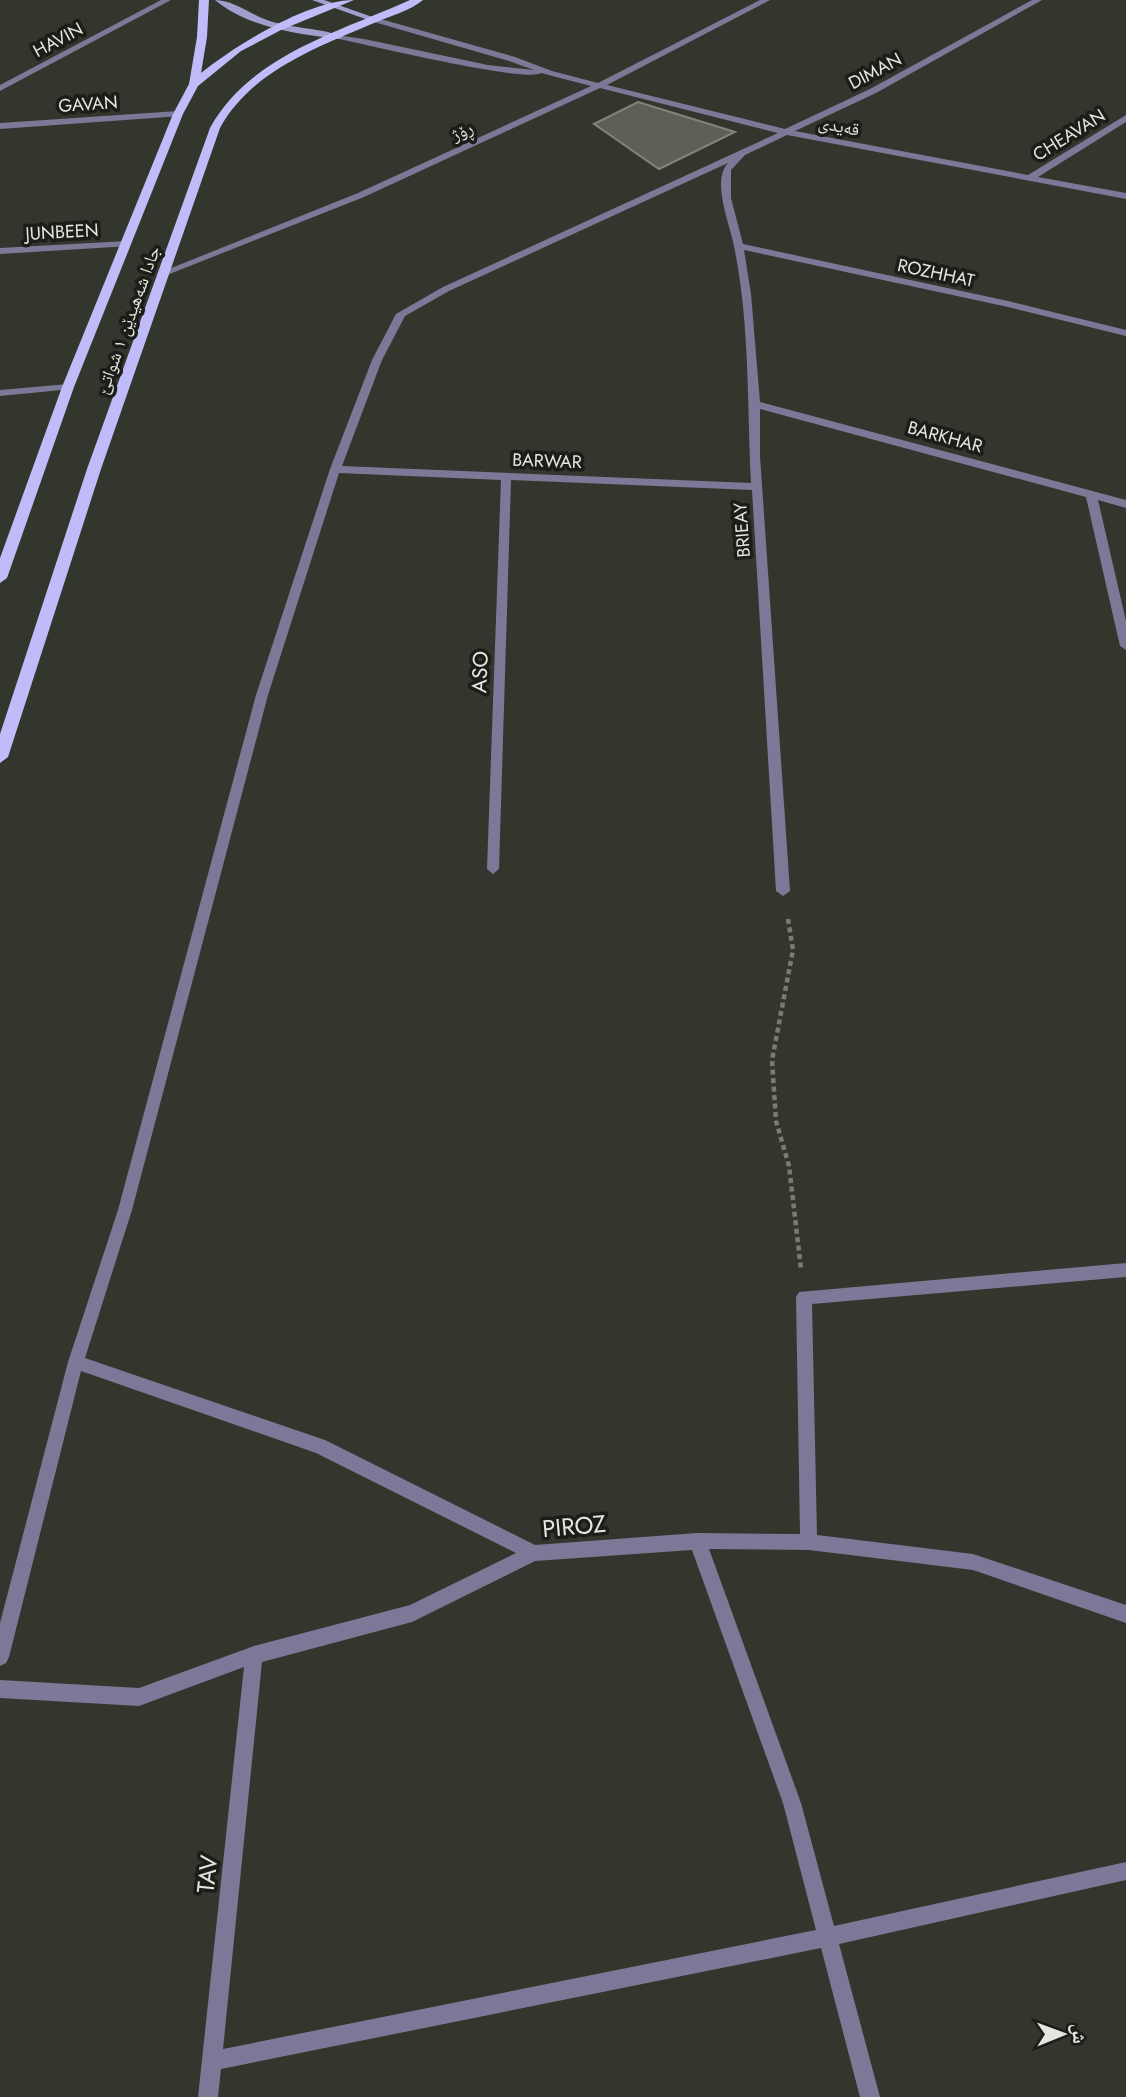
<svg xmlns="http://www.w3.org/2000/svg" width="1126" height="2097" font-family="Jost,'Noto Naskh Arabic',sans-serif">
<rect width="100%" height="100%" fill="#33362c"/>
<polygon fill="#5c6055" stroke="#818579" stroke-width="2" points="638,102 735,132 659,169 594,124"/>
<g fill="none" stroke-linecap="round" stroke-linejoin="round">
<polyline stroke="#797c73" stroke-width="4.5" stroke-dasharray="5 3.5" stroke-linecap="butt" points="788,919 793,950 772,1060 776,1121 789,1166 801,1269"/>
<g fill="#7b7997" fill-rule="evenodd">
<polygon points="161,0 171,0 0,91 0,85"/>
<path d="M760,0H770L607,85L785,129L870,89L1032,0H1042L876,93L795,131L1028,175L1126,115V122L1038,177L1126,193V199L787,135L745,155L731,170V198L743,244L1008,301L1126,330V336L1008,307L744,250L751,294L760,402L1126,500V508L1098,500L1126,621V650L1120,646L1086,497L760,409V456L790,891L783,896L776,891L752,490L511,480L499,869L493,874L487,869L501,480L339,473L268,695L132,1210L85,1358L325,1440L535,1545L697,1533L800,1534L796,1297L799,1292L1126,1263V1277L812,1304L817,1535L973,1554L1126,1605V1623L973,1570L809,1550L709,1549L801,1803L834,1926L1126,1862V1880L839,1944L880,2097H860L821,1948L221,2069L218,2097H198L244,1667L139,1706L0,1698V1680L139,1688L254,1646L410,1605L516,1553L316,1453L81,1371L9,1657L6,1663L0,1666V1623L68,1362L118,1210L256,695L330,469L372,360L396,314L443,287L778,133L600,88L364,197L167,275L159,273L358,193L591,86L541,73C525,83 369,45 339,39L335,37L336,35L364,39L488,65L534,70L509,61L374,22V18H377L515,57L552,71L598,83ZM728,163C711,181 730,224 734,246C750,324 747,404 751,483L342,466L382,360L405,316L449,291ZM692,1550L783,1803L816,1930L223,2049L262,1662L412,1622L535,1561Z"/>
<polygon points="178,111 181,112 181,116 0,129 0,123"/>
<polygon points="127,241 130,242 130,246 0,254 0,248"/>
<polygon points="68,384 72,385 72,389 0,396 0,390"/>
</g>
<g fill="#a29fcf" fill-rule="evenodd">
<path d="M215,0C233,0 250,14 267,20C288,28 328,29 343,37L339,39C297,34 249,28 215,0Z"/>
<polygon points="312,0 324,0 381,20 374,22"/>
</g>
<g fill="#c0bcfa" fill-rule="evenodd">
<path d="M199,0H209L207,37L201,73C236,45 309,0 354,0L281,30L241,51L198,86L183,114L74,387L7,578L0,583V558L62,387L173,114L189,84L197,37Z"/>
<path d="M410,0H423C410,11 390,16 374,23C318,47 251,71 220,128L101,469L8,757L0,763V734L87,469L210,128C249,56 339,32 410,0Z"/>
</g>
</g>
<g text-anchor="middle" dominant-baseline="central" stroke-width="7" stroke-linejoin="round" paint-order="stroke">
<g font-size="18" fill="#e4e6df" stroke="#1c1d18">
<text transform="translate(58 40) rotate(-28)">HAVIN</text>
<text transform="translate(875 71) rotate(-28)">DIMAN</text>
<text transform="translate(88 104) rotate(-4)">GAVAN</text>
<text transform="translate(839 126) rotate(11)">قەیدی</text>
<text transform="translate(462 131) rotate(-25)">ڕۆژ</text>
<text transform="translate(1069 135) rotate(-32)">CHEAVAN</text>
<text transform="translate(62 232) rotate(-3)">JUNBEEN</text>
<text transform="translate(936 273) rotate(12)">ROZHHAT</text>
<text transform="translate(128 320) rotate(-70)">جادا شەهیدێن ١ شواتێ</text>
<text transform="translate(945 437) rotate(15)">BARKHAR</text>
<text transform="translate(547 461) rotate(2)">BARWAR</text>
<text transform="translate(742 530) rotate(-94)">BRIEAY</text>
</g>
<g font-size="21" fill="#e4e6df" stroke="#1c1d18">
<text transform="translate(480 672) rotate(-88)">ASO</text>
</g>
<g font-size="24" fill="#e4e6df" stroke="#1c1d18">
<text transform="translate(574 1526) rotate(-5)">PIROZ</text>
<text transform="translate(207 1874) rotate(-84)">TAV</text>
</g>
</g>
<g transform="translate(1063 2034) rotate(89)" stroke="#1c1d18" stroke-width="5" paint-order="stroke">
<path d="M0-5L12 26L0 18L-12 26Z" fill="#e4e6df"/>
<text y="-10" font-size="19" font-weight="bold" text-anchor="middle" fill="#e4e6df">ش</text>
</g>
</svg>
